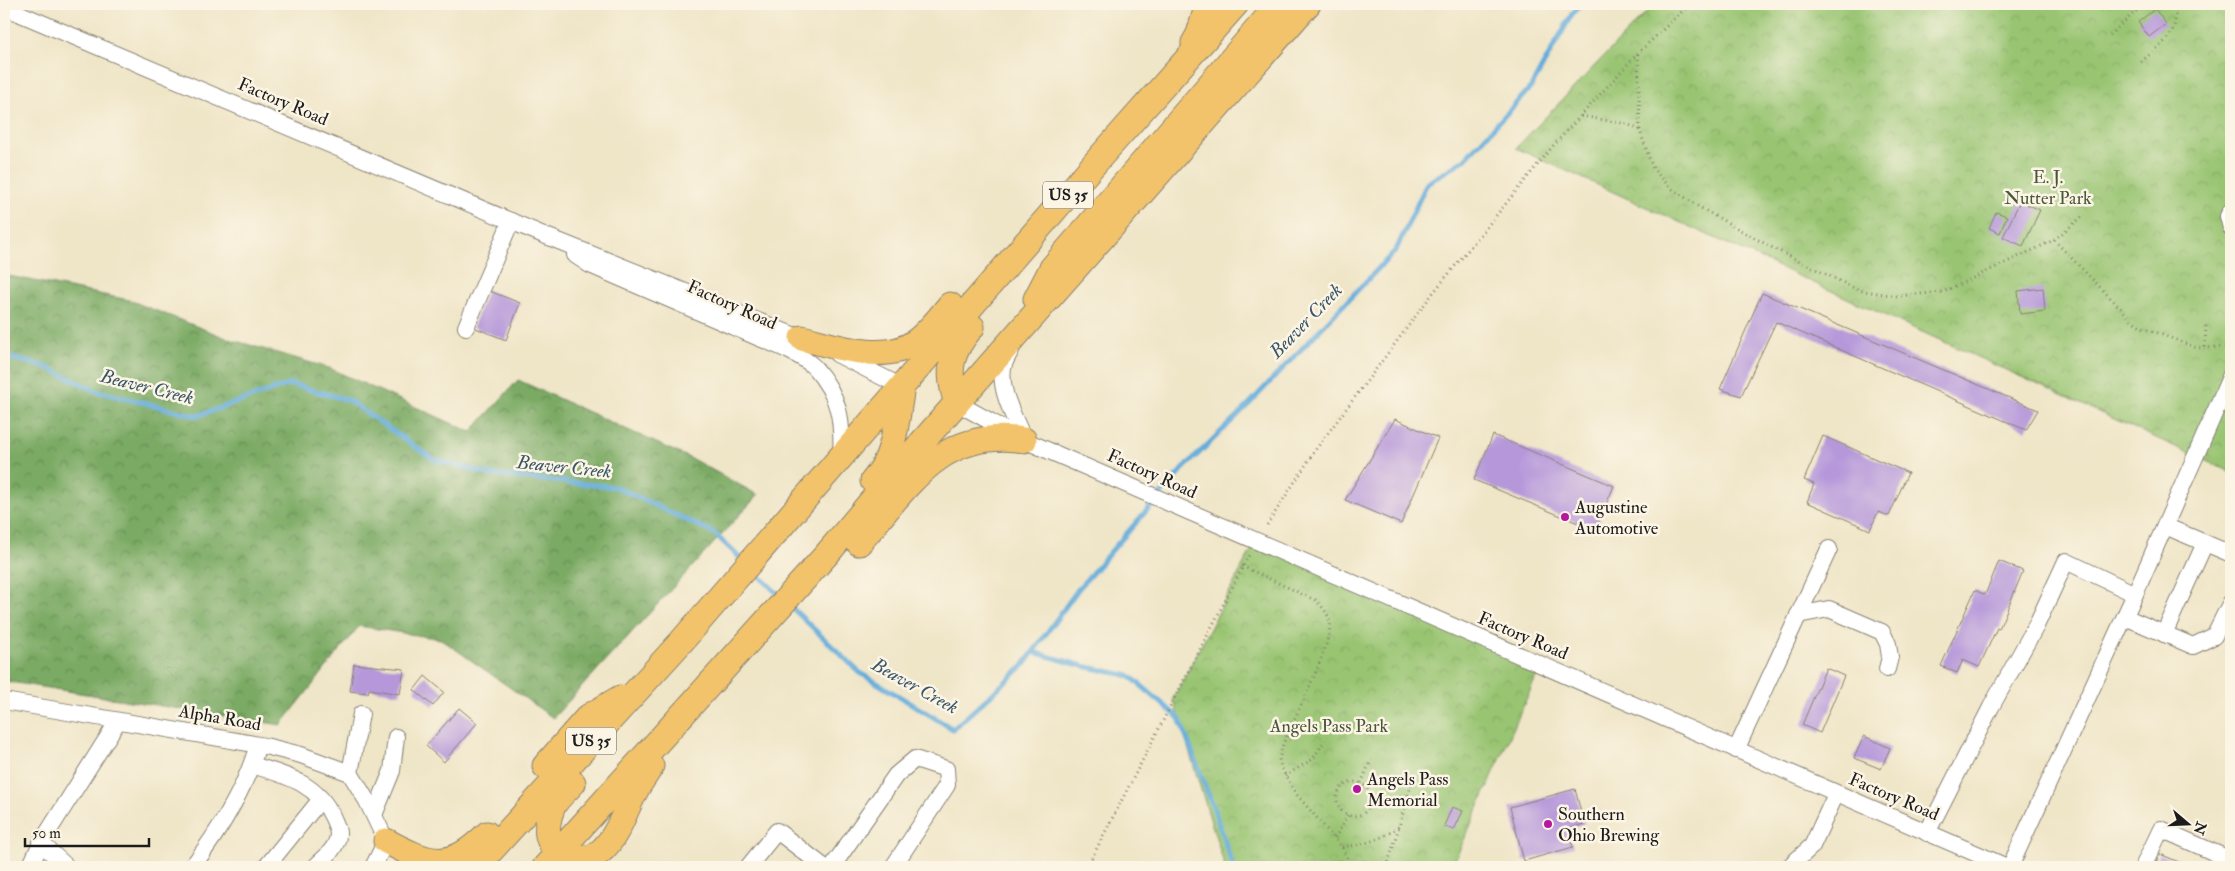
<svg xmlns="http://www.w3.org/2000/svg" width="2235" height="871" font-family="'IM FELL Double Pica',serif">
<defs>
<pattern id="forest-crowns" width="20" height="18" patternUnits="userSpaceOnUse" patternTransform="scale(1.25)"><rect width="20" height="18" fill="#7aaa64"/><path d="M2 6a3 3 0 1 1 6 0M12 15a3 3 0 1 1 6 0" fill="none" stroke="#638a52"/></pattern>
<pattern id="park-crowns" width="20" height="18" patternUnits="userSpaceOnUse" patternTransform="scale(1.25)"><rect width="20" height="18" fill="#99c572"/><path d="M2 6a3 3 0 1 1 6 0M12 15a3 3 0 1 1 6 0" fill="none" stroke="#83a962"/></pattern>
</defs>
<rect width="100%" height="100%" fill="#fcf5e5"/>
<filter id="ink" filterUnits="userSpaceOnUse"><feTurbulence type="fractalNoise" baseFrequency=".02" numOctaves="2"/><feDisplacementMap in="SourceGraphic" scale="10" xChannelSelector="R" yChannelSelector="G"/><feConvolveMatrix kernelMatrix="1 2 1 2 8 2 1 2 1" color-interpolation-filters="sRGB"/></filter>
<filter id="wash" filterUnits="userSpaceOnUse"><feTurbulence type="fractalNoise" baseFrequency=".0096" numOctaves="4" result="noise"/><feDisplacementMap in="SourceGraphic" scale="20" xChannelSelector="R" yChannelSelector="G"/><feGaussianBlur stdDeviation="1.12" result="paint"/><feColorMatrix in="noise" values="0 0 0 0 0 0 0 0 0 0 0 0 0 0 0 0 0 1.4 0 .05"/><feComposite in="paint" operator="in"/></filter>
<g filter="url(#wash)">
<rect width="100%" height="100%" fill="#efe5c7"/>
<polygon fill="url(#forest-crowns)" stroke="#4b6340" points="4,275 129,300 229,339 329,368 471,432 518,380 694,460 758,495 553,718 441,639 359,626 281,725 4,681"/>
<g fill="url(#park-crowns)" stroke="#5a7047">
<polygon points="1654,4 2231,4 2231,472 1516,148"/>
<polygon points="1256,541 1541,666 1452,867 1225,867 1173,699"/>
</g>
<g fill="none" stroke-linecap="round" stroke-linejoin="round">
<g stroke="#63acdb" stroke-width="5">
<polyline points="4,356 46,367 96,391 197,416 290,384 348,400 433,459 492,475 616,487 714,533 743,561"/>
<polyline points="753,570 779,595"/>
<polyline points="789,605 859,672 953,729 1023,666 1079,588 1182,470 1250,403 1396,250 1427,183 1464,160 1531,87 1572,14 1582,4"/>
<polyline points="1033,652 1083,666 1130,676 1179,718 1214,809 1233,867"/>
</g>
</g>
<g id="blocks">
<g fill="#b597da">
<polygon points="2155,9 2166,24 2149,37 2138,22"/>
<polygon points="2020,201 2040,210 2023,246 2003,237"/>
<polygon points="1996,212 2007,216 2000,233 1989,228"/>
<polygon points="2043,288 2045,311 2020,314 2018,291"/>
<polygon points="487,290 520,303 506,340 473,327"/>
<polygon points="1762,293 2038,410 2026,430 1776,322 1741,396 1720,389"/>
<polygon points="1395,419 1438,438 1401,524 1345,500"/>
<polygon points="1493,435 1614,486 1595,530 1474,480"/>
<polygon points="1823,436 1908,473 1889,516 1878,512 1870,530 1807,502 1814,484 1804,480"/>
<polygon points="1999,561 2023,571 1999,629 1997,628 1979,667 1963,660 1957,673 1941,666 1975,590 1985,595"/>
<polygon points="354,664 404,669 400,694 369,689 368,693 350,691"/>
<polygon points="1826,668 1844,676 1820,733 1802,725"/>
<polygon points="425,676 444,692 433,706 414,690"/>
<polygon points="459,708 477,723 444,762 426,746"/>
<polygon points="1864,736 1890,748 1881,769 1854,758"/>
<polygon points="1575,789 1584,824 1568,829 1573,847 1524,861 1510,807"/>
<polygon points="1452,807 1463,811 1454,830 1444,826"/>
<polygon points="2160,854 2191,867 2154,867"/>
</g>
</g>
</g>
<g filter="url(#ink)">
<use href="#blocks" fill-opacity="0" stroke="#868072" stroke-width="1"/>
<g fill="none" stroke-linecap="round" stroke-linejoin="round">
<defs>
<g id="minor">
<polyline points="4,7 546,236 810,342"/>
<polyline points="2231,211 2228,216 2231,228"/>
<path d="M575,255L590,265C641,287 692,309 743,331C763,340 799,352 814,367C840,396 843,421 841,458"/>
<polyline points="466,327 511,221"/>
<path d="M1011,350C1009,354 1006,359 1004,364C997,388 1015,418 1024,440"/>
<polyline points="837,354 902,387"/>
<polyline points="957,403 1024,440 2007,867"/>
<polyline points="2165,526 2231,554"/>
<polyline points="1798,615 1829,609 1882,632 1888,644 1890,657 1887,669"/>
<polyline points="2125,617 2193,646 2214,636 2231,602"/>
<polyline points="2164,634 2205,543"/>
<polyline points="4,701 265,746 301,755 350,773 367,801 386,841 373,867"/>
<polyline points="1736,750 1829,549"/>
<path d="M252,765C285,775 318,783 333,818C336,825 340,832 337,840C334,851 323,859 315,867"/>
<polyline points="350,773 361,714"/>
<polyline points="374,815 392,771 396,737"/>
<polyline points="1927,833 1991,707 2036,626 2066,561 2135,594"/>
<polyline points="41,843 67,867"/>
<polyline points="30,867 41,843 118,721"/>
<path d="M192,867C217,834 242,794 255,754"/>
<polyline points="266,867 321,799"/>
<polyline points="748,867 777,831 824,867"/>
<polyline points="832,867 896,775 915,759 946,769 947,785 893,867"/>
<polyline points="1789,867 1812,846 1836,794"/>
<polyline points="2010,867 2135,594 2231,375"/>
<polyline points="2143,867 2161,829 2231,860"/>
</g>
<g id="highway">
<polyline points="1194,43 1199,34 1208,4"/>
<polyline points="1036,299 1052,268 1279,4"/>
<path d="M802,338C835,346 885,364 915,342C929,332 939,318 950,305"/>
<path d="M957,403C946,371 950,352 972,327"/>
<path d="M873,481C896,455 896,420 902,387"/>
<path d="M859,543C907,488 940,427 1024,440"/>
<polyline points="545,766 588,717 620,698"/>
<path d="M573,783C567,790 557,798 553,806C549,815 544,833 551,843C560,858 588,864 601,851C619,835 625,809 637,788C641,781 647,773 651,766"/>
<path d="M386,841C431,865 450,871 487,834"/>
<polyline points="476,867 681,642 1102,155 1236,4"/>
<polyline points="545,867 827,554 902,465 1308,4"/>
</g>
</defs>
<use href="#minor" stroke="#868072" stroke-width="18"/>
<use href="#highway" stroke="#868072" stroke-width="27"/>
<g stroke="#868072" stroke-width="3" stroke-dasharray="1 4" stroke-linecap="butt">
<polyline points="2110,35 2143,4"/>
<polyline points="1638,54 1640,131 1653,169 1671,188 1699,207 1771,247 1858,290 1897,296 1943,292 2054,240 2083,216"/>
<path d="M2141,62C2163,42 2179,37 2175,4"/>
<polyline points="1581,116 1627,124 1640,130"/>
<polyline points="2054,240 2132,320 2142,327 2197,348 2228,347"/>
<polyline points="2205,347 2206,325"/>
<polyline points="1267,525 1316,449 1433,293 1552,147 1638,53 1690,4"/>
<path d="M1242,566L1315,600C1322,606 1328,613 1330,622C1333,643 1293,721 1283,744L1279,759L1281,768L1297,795L1342,847L1351,867"/>
<polyline points="1285,776 1313,759 1325,740"/>
<circle cx="1354" cy="799" r="17"/>
<polyline points="1361,783 1371,760"/>
<polyline points="1335,838 1348,815"/>
<path d="M1342,847C1368,844 1380,840 1401,825"/>
<polyline points="1087,867 1249,555"/>
<polyline points="1387,867 1413,779"/>
</g>
<use href="#minor" stroke="#fff" stroke-width="16"/>
<use href="#highway" stroke="#f2c36a" stroke-width="25"/>
</g>
</g>
<g fill="#b5179e" stroke="#fcf5e5" stroke-width="2">
<circle cx="1565" cy="517" r="5"/>
<circle cx="1357" cy="789" r="5"/>
<circle cx="1548" cy="824" r="5"/>
</g>
<g text-anchor="middle" dominant-baseline="central" stroke-width="5" stroke-linejoin="round" paint-order="stroke">
<g fill="#fcf5e5" stroke="#5f5d58" stroke-width="1">
<rect x="1043" y="181.5" width="50" height="27" rx="4"/>
<rect x="566" y="727.5" width="50" height="27" rx="4"/>
</g>
<g font-size="16" font-weight="bold" fill="#1c1c1c">
<text x="1068" y="195">US 35</text>
<text x="591" y="741">US 35</text>
</g>
<g font-size="18" fill="#1c1c1c" stroke="#fcf5e5">
<text transform="translate(283 102) rotate(23)">Factory Road</text>
<text transform="translate(732 305) rotate(24)">Factory Road</text>
<text transform="translate(1152 474) rotate(24)">Factory Road</text>
<text transform="translate(1523 636) rotate(23)">Factory Road</text>
<text transform="translate(220 718) rotate(10)">Alpha Road</text>
<text transform="translate(1894 797) rotate(23)">Factory Road</text>
</g>
<g font-size="18" fill="#48573a" stroke="#fcf5e5">
<text x="2048" y="177">E. J.<tspan x="2048" dy="21">Nutter Park</tspan></text>
<text x="1329" y="726">Angels Pass Park</text>
</g>
<g font-size="18" fill="#1c1c1c" stroke="#fcf5e5" text-anchor="start">
<text x="1575" y="507">Augustine<tspan x="1575" dy="21">Automotive</tspan></text>
<text x="1367" y="779">Angels Pass<tspan x="1367" dy="21">Memorial</tspan></text>
<text x="1558" y="814">Southern<tspan x="1558" dy="21">Ohio Brewing</tspan></text>
</g>
<g font-size="19" font-style="italic" fill="#385668" stroke="#fcf5e5">
<text transform="translate(1306 321) rotate(-46)">Beaver Creek</text>
<text transform="translate(147 387) rotate(14)">Beaver Creek</text>
<text transform="translate(564 467) rotate(6)">Beaver Creek</text>
<text transform="translate(915 686) rotate(29)">Beaver Creek</text>
</g>
</g>
<rect width="2235" height="871" fill="none" stroke="#fcf5e5" stroke-width="20"/>
<g transform="translate(2188 824) rotate(109)" stroke="#fcf5e5" stroke-width="4" paint-order="stroke">
<path d="M0-4L9 19L0 12L-9 19Z" fill="#1c1c1c"/>
<text y="-8" font-size="14" font-weight="bold" text-anchor="middle" fill="#1c1c1c">N</text>
</g>
<path d="M25 838v8h124v-8" fill="none" stroke="#1c1c1c" stroke-width="2.5"/>
<text x="32" y="838" font-size="15" fill="#1c1c1c" stroke="#fcf5e5" stroke-width="4" paint-order="stroke">50 m</text>
</svg>
